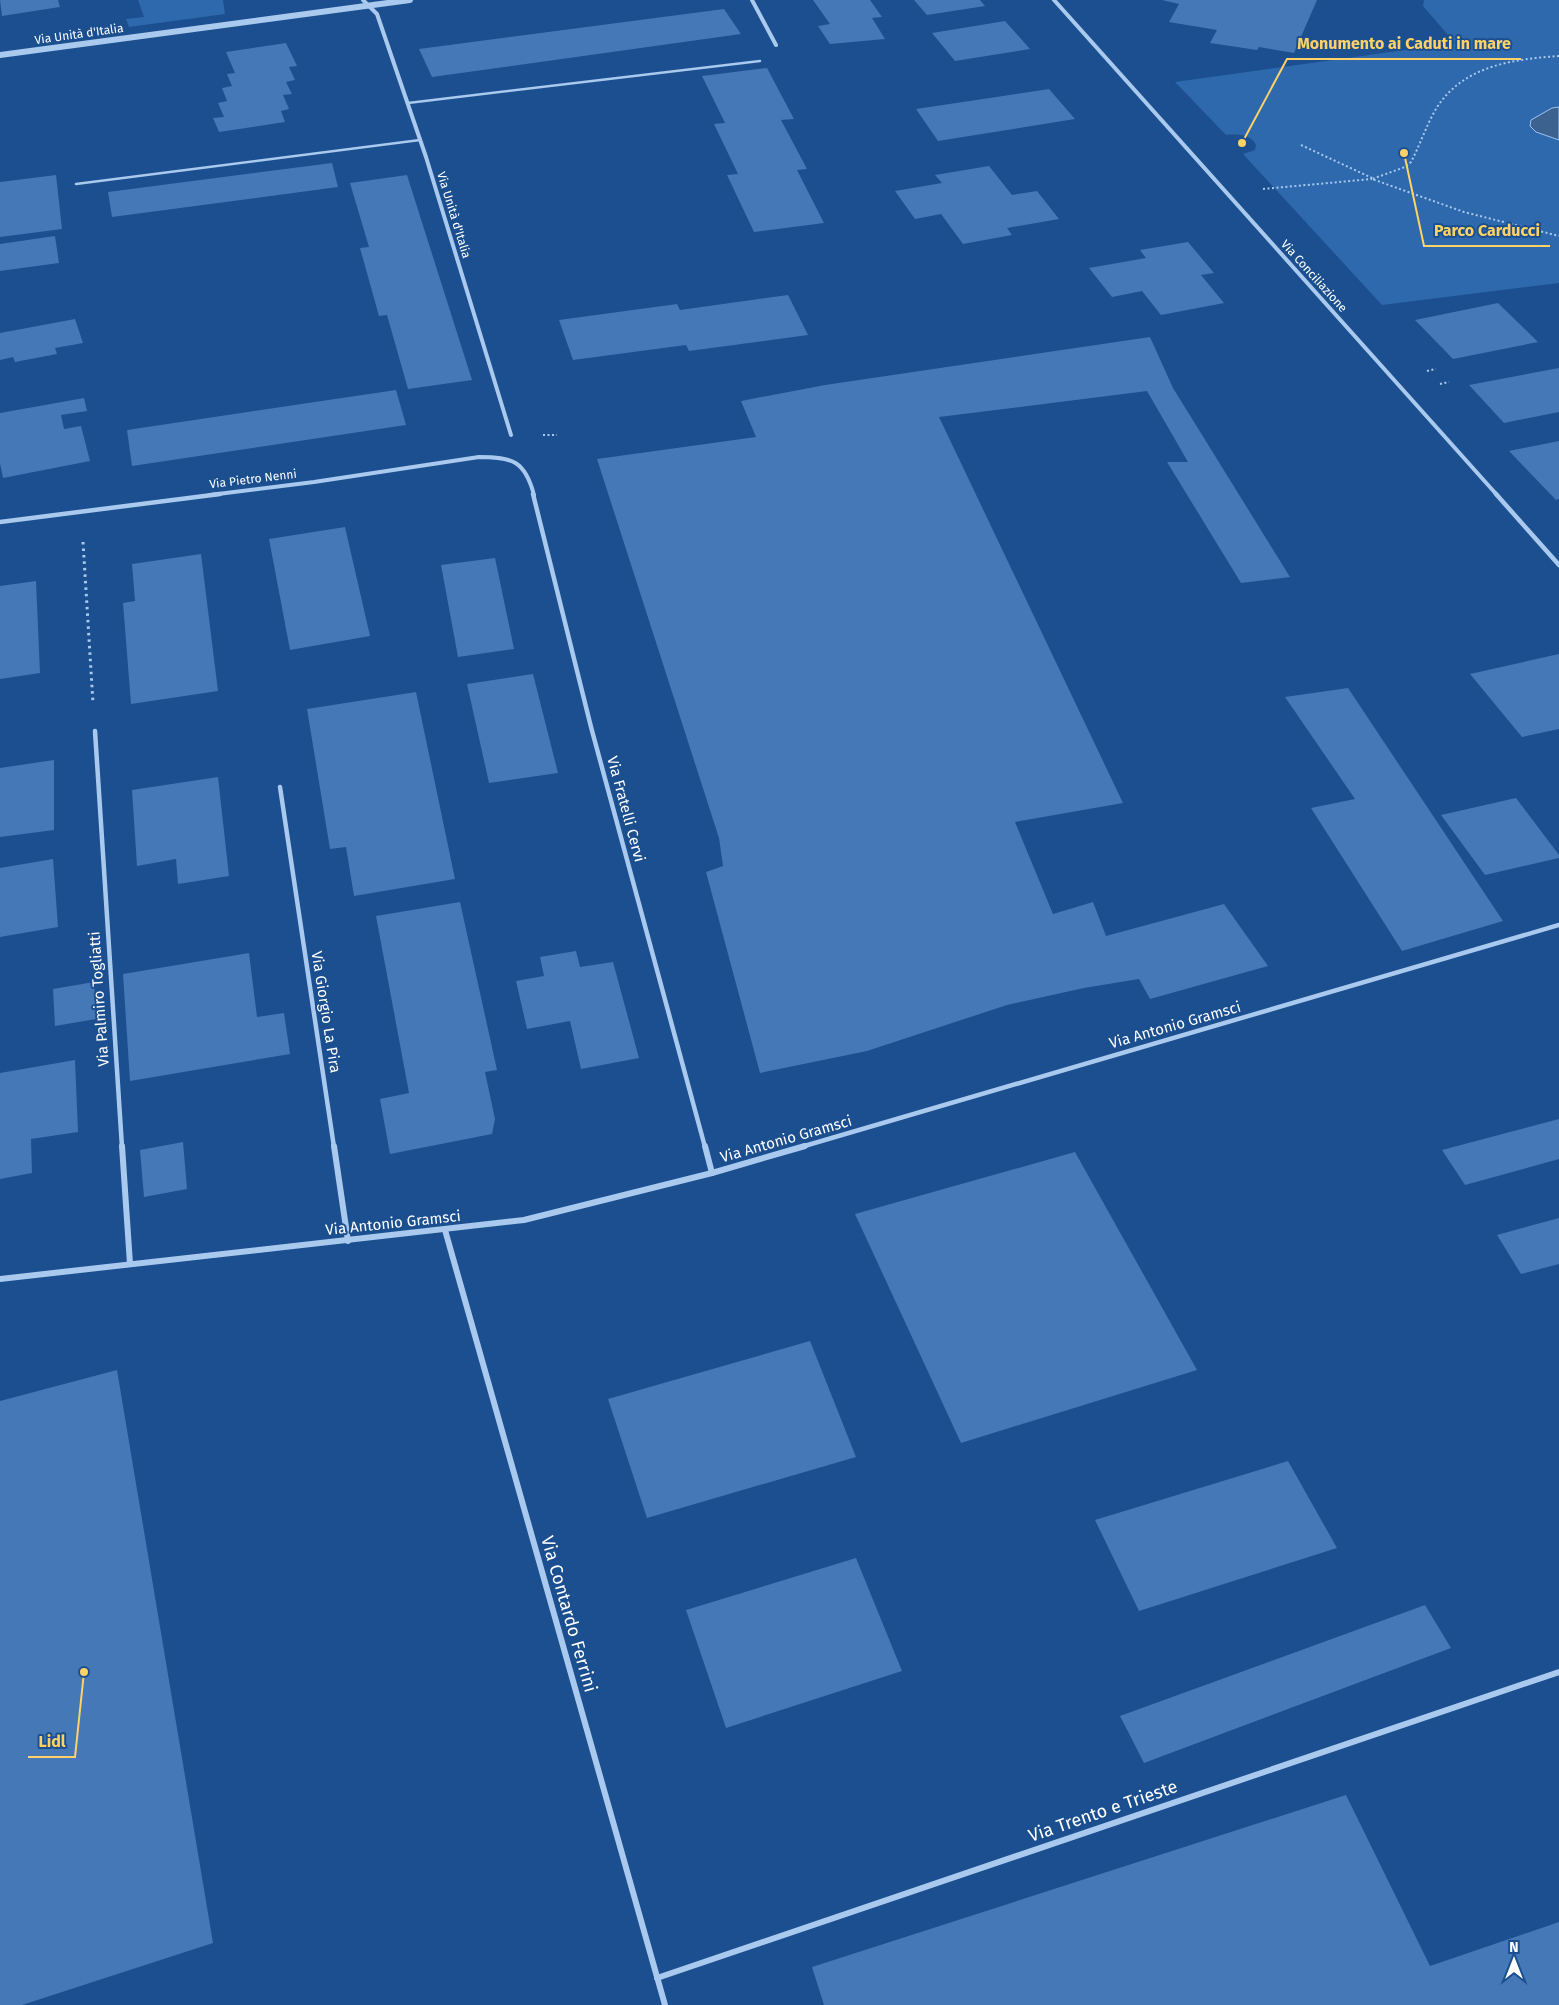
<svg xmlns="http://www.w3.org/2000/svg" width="1559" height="2005" font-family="'Fira Sans',sans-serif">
<rect width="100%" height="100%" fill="#1b4f8f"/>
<g fill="#2e69ad">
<polygon points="138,0 223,0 225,14 129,27 126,19 144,17"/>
<path d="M1424,0H1559V283L1382,305L1243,154L1255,150L1256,145C1251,134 1237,134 1226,135L1175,82L1455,43L1423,6Z"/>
</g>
<polygon fill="#3c6290" stroke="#9cc4f0" points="1559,107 1559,140 1536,132 1530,126 1531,120 1552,108"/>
<g fill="#4478b7">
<polygon points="0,0 58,0 60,7 2,16"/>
<polygon points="813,0 870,0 882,17 872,18 885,39 830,44 818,26 830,24"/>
<polygon points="914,0 980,0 985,6 927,15"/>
<polygon points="1162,0 1317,0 1294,53 1259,47 1257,50 1210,43 1217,30 1169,22 1179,4"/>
<polygon points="724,9 741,34 432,77 419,49"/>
<polygon points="1005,21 1030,49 955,61 932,33"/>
<polygon points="286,43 297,66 289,67 295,80 286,82 292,94 283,95 289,109 281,111 285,122 219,132 213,118 224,117 218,103 227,101 222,88 232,86 227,74 235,73 226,52"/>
<polygon points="767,68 794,119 781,120 807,169 797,170 824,223 754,232 727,175 738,174 714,124 725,123 702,76"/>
<polygon points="1049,89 1075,119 938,141 916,109"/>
<polygon points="332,163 338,187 112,217 108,192"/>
<polygon points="989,166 1012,195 1037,191 1059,219 1007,228 1012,235 963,244 941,214 915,219 895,191 942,183 935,175"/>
<polygon points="56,175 62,229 0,237 0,182"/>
<polygon points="407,175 472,380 408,389 387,315 379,316 360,248 369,247 350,183"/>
<polygon points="55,236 59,263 0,271 0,244"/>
<polygon points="1188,242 1214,273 1201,275 1224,303 1161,315 1142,291 1112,297 1089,268 1146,258 1140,250"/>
<polygon points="788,295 808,335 689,351 686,345 573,360 559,320 677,304 680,310"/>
<polygon points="1498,303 1538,342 1453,359 1415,320"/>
<polygon points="75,319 83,343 55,348 57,354 15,362 13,357 0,360 0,333"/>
<polygon points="1150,337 1173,388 1290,577 1241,583 1167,462 1188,462 1147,391 939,417 1123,803 1015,822 1053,914 1093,902 1106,936 1224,904 1268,966 1150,999 1139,979 1084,988 1007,1005 867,1051 760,1073 706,872 723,866 719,838 597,459 756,437 741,401 825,385"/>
<polygon points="1559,368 1559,412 1504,423 1469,385"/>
<polygon points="396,390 406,425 132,466 127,430"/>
<polygon points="84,398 87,411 61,415 64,429 81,426 90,461 3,478 0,463 0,413"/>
<polygon points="1559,441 1559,499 1556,500 1509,451"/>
<polygon points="345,527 370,636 290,650 269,539"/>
<polygon points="201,554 218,691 131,704 123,603 135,601 132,564"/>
<polygon points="495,558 514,649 458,657 441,565"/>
<polygon points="36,581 40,673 0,679 0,586"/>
<polygon points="1559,654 1559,729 1522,737 1470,674"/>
<polygon points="533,674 558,773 489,783 467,684"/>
<polygon points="1348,688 1503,921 1402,951 1311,808 1355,799 1285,697"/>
<polygon points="416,692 455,879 354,896 346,847 330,849 307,709"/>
<polygon points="54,760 54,830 0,837 0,768"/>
<polygon points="218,777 229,876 178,884 176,859 137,866 132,790"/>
<polygon points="1516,798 1559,855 1559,858 1485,875 1441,815"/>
<polygon points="53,859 58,927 0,937 0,868"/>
<polygon points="460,902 497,1070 485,1072 495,1119 492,1134 390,1154 380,1099 409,1093 376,916"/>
<polygon points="576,951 580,967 613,962 639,1058 581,1069 570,1021 527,1029 516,981 544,976 540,957"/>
<polygon points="249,953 257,1017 284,1013 290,1054 130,1081 123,974"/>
<polygon points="94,982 96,1019 55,1026 53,989"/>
<polygon points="75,1060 78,1132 31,1139 32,1173 0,1179 0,1073"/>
<polygon points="1559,1119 1559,1159 1465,1185 1442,1150"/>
<polygon points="183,1142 187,1189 144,1197 140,1150"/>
<polygon points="1075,1152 1197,1370 961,1443 855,1214"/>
<polygon points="1559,1218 1559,1264 1521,1274 1497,1235"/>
<polygon points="810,1341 856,1457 647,1518 608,1399"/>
<polygon points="117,1370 213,1943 22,2005 0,2005 0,1401"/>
<polygon points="1288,1461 1337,1548 1139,1611 1095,1520"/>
<polygon points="856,1558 902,1671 726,1728 686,1610"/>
<polygon points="1425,1605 1451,1648 1144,1763 1120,1716"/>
<polygon points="1346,1795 1430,1966 1559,1922 1559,2005 824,2005 812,1967"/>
</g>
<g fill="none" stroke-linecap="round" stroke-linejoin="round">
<g stroke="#a9c9ee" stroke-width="2" stroke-dasharray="2 2.5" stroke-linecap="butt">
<path d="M1559,56C1513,59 1462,66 1436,109C1426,126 1420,145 1411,162L1405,167L1372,179L1464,212L1559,236"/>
<polyline points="1301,145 1372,178"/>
<polyline points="1263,189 1372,179"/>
<polyline points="1427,371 1436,369"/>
<polyline points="1440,384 1449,382"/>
<polyline points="543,435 557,435"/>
</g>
<polyline stroke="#a9c9ee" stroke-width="3" stroke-dasharray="2.5 4" stroke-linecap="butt" points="83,542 93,703"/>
<g stroke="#a9c9ee" stroke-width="2.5">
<polyline points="408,103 760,61"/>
<polyline points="76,184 420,140"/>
</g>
<g stroke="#a9c9ee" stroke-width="4">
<polyline points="363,0 377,14 426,157 511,435"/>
<polyline points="752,0 776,45"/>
<polyline points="1054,0 1497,495"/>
<path d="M210,495L314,482L479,457C513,457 525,461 534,495"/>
</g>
<g stroke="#a9c9ee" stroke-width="4.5">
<polyline points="533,494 591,727 705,1147"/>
<polyline points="1496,494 1559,565"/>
<polyline points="0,522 220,494"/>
<polyline points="95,731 122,1147"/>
<polyline points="280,787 334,1147"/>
<polyline points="801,1147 1559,925"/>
</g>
<g stroke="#a9c9ee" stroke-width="6">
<polyline points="122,1146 130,1264"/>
<polyline points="334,1146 348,1241"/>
<polyline points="705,1146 712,1173"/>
<polyline points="445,1230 665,2005"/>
<polyline points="0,1279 524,1220 712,1173 805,1146"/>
<polyline points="657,1978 1559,1672"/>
</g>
<polyline stroke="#a9c9ee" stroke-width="6" points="0,55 410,0"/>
</g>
<g text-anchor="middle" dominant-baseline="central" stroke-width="4" stroke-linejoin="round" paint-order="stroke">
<g font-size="12" fill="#fff" stroke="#1b4f8f">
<text transform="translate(79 34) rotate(-8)">Via Unità d'Italia</text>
<text transform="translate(454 215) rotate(73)">Via Unità d'Italia</text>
<text transform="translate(1314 276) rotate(48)">Via Conciliazione</text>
<text transform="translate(253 479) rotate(-7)">Via Pietro Nenni</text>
</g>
<g font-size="15" fill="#fff" stroke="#1b4f8f">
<text transform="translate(626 809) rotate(75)">Via Fratelli Cervi</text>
<text transform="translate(99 999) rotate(-94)">Via Palmiro Togliatti</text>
<text transform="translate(326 1012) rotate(81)">Via Giorgio La Pira</text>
<text transform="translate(1175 1025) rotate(-16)">Via Antonio Gramsci</text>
<text transform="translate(786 1139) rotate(-16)">Via Antonio Gramsci</text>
<text transform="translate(393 1223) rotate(-6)">Via Antonio Gramsci</text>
</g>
<g font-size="18" fill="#fff" stroke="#1b4f8f">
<text transform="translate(569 1614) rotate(74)">Via Contardo Ferrini</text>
<text transform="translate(1103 1811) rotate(-19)">Via Trento e Trieste</text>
</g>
</g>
<path fill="none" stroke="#ffd166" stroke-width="2" d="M1242 143L1287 59H1521M1404 153L1424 246H1550M84 1672L75 1757H28"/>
<g fill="#ffd166" stroke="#1b4f8f" stroke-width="2">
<circle cx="1242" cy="143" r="5"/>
<circle cx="1404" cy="153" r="5"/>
<circle cx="84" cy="1672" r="5"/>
</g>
<g font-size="16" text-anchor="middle" font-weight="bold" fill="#ffd166" stroke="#1b4f8f" stroke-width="4" stroke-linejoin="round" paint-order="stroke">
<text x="1404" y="49">Monumento ai Caduti in mare</text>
<text x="1487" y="236">Parco Carducci</text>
<text x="52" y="1747">Lidl</text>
</g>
<g transform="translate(1514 1960)" stroke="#1b4f8f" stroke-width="4" paint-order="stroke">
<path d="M0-4L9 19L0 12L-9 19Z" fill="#ffffff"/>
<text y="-8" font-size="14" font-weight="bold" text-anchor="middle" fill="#ffffff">N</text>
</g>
</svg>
